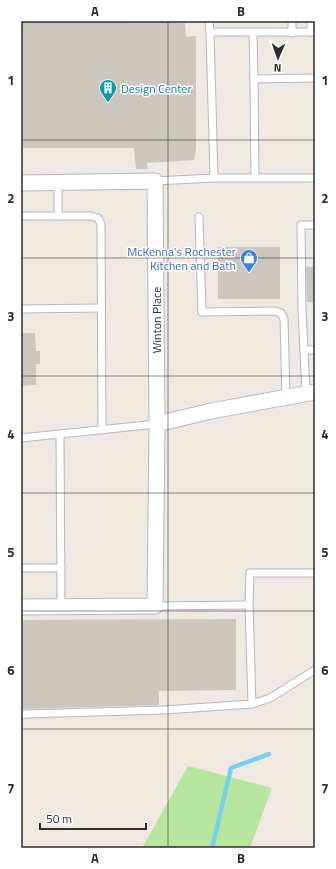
<svg xmlns="http://www.w3.org/2000/svg" width="336" height="869" font-family="'Titillium Web',sans-serif">
<rect width="100%" height="100%" fill="#efe9e1"/>
<polygon fill="#b6e59e" points="188,766 272,788 250,848 142,848"/>
<g fill="none" stroke-linecap="round" stroke-linejoin="round">
<polyline stroke="#75cff0" stroke-width="4.5" points="212,848 231,768 269,754"/>
</g>
<g fill="#cbc7bf">
<polygon points="21,21 116,21 117,22 185,23 186,37 196,36 196,149 194,160 147,163 148,169 136,169 134,148 21,148"/>
<rect x="218" y="247" width="62" height="52"/>
<polygon points="306,267 315,267 315,302 307,302"/>
<polygon points="21,333 35,333 36,351 40,351 40,364 36,364 36,385 21,386"/>
<polygon points="236,619 236,690 159,691 159,705 21,709 21,620"/>
</g>
<g fill="none" stroke-linecap="round" stroke-linejoin="round">
<defs>
<g id="service">
<polyline points="209,21 210,32"/>
<polyline points="292,21 292,33"/>
<polyline points="311,32 311,21"/>
<polyline points="253,33 254,79"/>
<polyline points="214,178 255,178 254,79 315,78"/>
<polyline points="255,178 315,178"/>
<polyline points="155,181 214,178 210,32 315,32"/>
<polyline points="21,216 91,216 98,218 101,224 102,430"/>
<polyline points="58,216 58,182"/>
<polyline points="199,217 202,312 274,311 281,313 284,319 286,397"/>
<polyline points="21,309 101,308"/>
<polyline points="304,350 315,350"/>
<polyline points="306,393 302,310 301,225 315,225"/>
<polyline points="60,434 61,606"/>
<polyline points="21,438 157,424"/>
<polyline points="21,568 61,568"/>
<polyline points="155,606 249,605"/>
<polyline points="252,704 249,605 250,573 315,573"/>
<polyline points="21,715 25,714 164,710 252,704 270,698 315,670"/>
</g>
<g id="minor">
<polyline points="21,183 155,181 157,424 155,606 21,607"/>
<polyline points="157,424 211,411 315,392"/>
</g>
</defs>
<use href="#service" stroke="#b4b7c1" stroke-width="9"/>
<use href="#minor" stroke="#b4b7c1" stroke-width="17"/>
<use href="#service" stroke="#fff" stroke-width="7"/>
<use href="#minor" stroke="#fff" stroke-width="15"/>
</g>
<path fill="none" stroke="#2e2e2e" stroke-width="1" stroke-opacity="0.55" d="M168,21V848M21,140H315M21,258H315M21,376H315M21,493H315M21,611H315M21,729H315"/>
<defs>
<symbol id="building-pin" viewBox="-11 -11 22 30"><path d="M0 17L-7.5 6A9.5 9.5 0 1 1 7.5 6Z" fill="#0f9aa8" stroke="#fff"/><path d="M-4-6H4V6H1V3H-1V6H-4ZM-2.5-4.3h1.7v1.8h-1.7ZM.8-4.3h1.7v1.8H.8ZM-2.5-1h1.7V.8h-1.7ZM.8-1h1.7V.8H.8Z" fill="#fff"/></symbol>
<symbol id="shop-pin" viewBox="-11 -11 22 30"><path d="M0 17L-7.5 6A9.5 9.5 0 1 1 7.5 6Z" fill="#3f7fe0" stroke="#fff"/><path d="M-5-2.5h2.3a2.7 3.5 0 0 1 5.4 0H5L5.5 6h-11ZM-1.5-2.5h3a1.5 2.3 0 0 0-3 0Z" fill="#fff"/></symbol>
</defs>
<g fill-rule="evenodd">
<use href="#building-pin" x="98" y="78" width="20" height="27"/>
<use href="#shop-pin" x="239" y="248" width="20" height="27"/>
</g>
<g text-anchor="middle" dominant-baseline="central" stroke-width="3" stroke-linejoin="round" paint-order="stroke">
<g font-size="12" fill="#0d838f" stroke="#fff" text-anchor="start">
<text x="121" y="88">Design Center</text>
</g>
<g font-size="12" fill="#366cbe" stroke="#fff" text-anchor="end">
<text x="236" y="251">McKenna's Rochester<tspan x="236" dy="14">Kitchen and Bath</tspan></text>
</g>
<g font-size="12" fill="#2e2e2e" stroke="#fff">
<text transform="translate(156 320) rotate(-90)">Winton Place</text>
</g>
</g>
<rect width="336" height="869" fill="none" stroke="#ffffff" stroke-width="44"/>
<g transform="translate(278 58) rotate(182)" stroke="#ffffff" stroke-width="3" paint-order="stroke">
<path d="M0-3L7 15L0 10L-7 15Z" fill="#2e2e2e"/>
<text y="-6" font-size="11" font-weight="bold" text-anchor="middle" fill="#2e2e2e">N</text>
</g>
<path d="M40 823v6h106v-6" fill="none" stroke="#2e2e2e" stroke-width="2"/>
<text x="46" y="823" font-size="12" fill="#2e2e2e" stroke="#ffffff" stroke-width="3" paint-order="stroke">50 m</text>
<rect x="22" y="22" width="292" height="825" fill="none" stroke="#2e2e2e" stroke-width="1.5"/>
<g font-size="13" text-anchor="middle" font-weight="bold" fill="#2e2e2e">
<text x="95" y="16">A</text>
<text x="241" y="16">B</text>
<text x="11" y="85">1</text>
<text x="325" y="85">1</text>
<text x="11" y="203">2</text>
<text x="325" y="203">2</text>
<text x="11" y="321">3</text>
<text x="325" y="321">3</text>
<text x="11" y="439">4</text>
<text x="325" y="439">4</text>
<text x="11" y="557">5</text>
<text x="325" y="557">5</text>
<text x="11" y="675">6</text>
<text x="325" y="675">6</text>
<text x="11" y="793">7</text>
<text x="325" y="793">7</text>
<text x="95" y="863">A</text>
<text x="241" y="863">B</text>
</g>
</svg>
